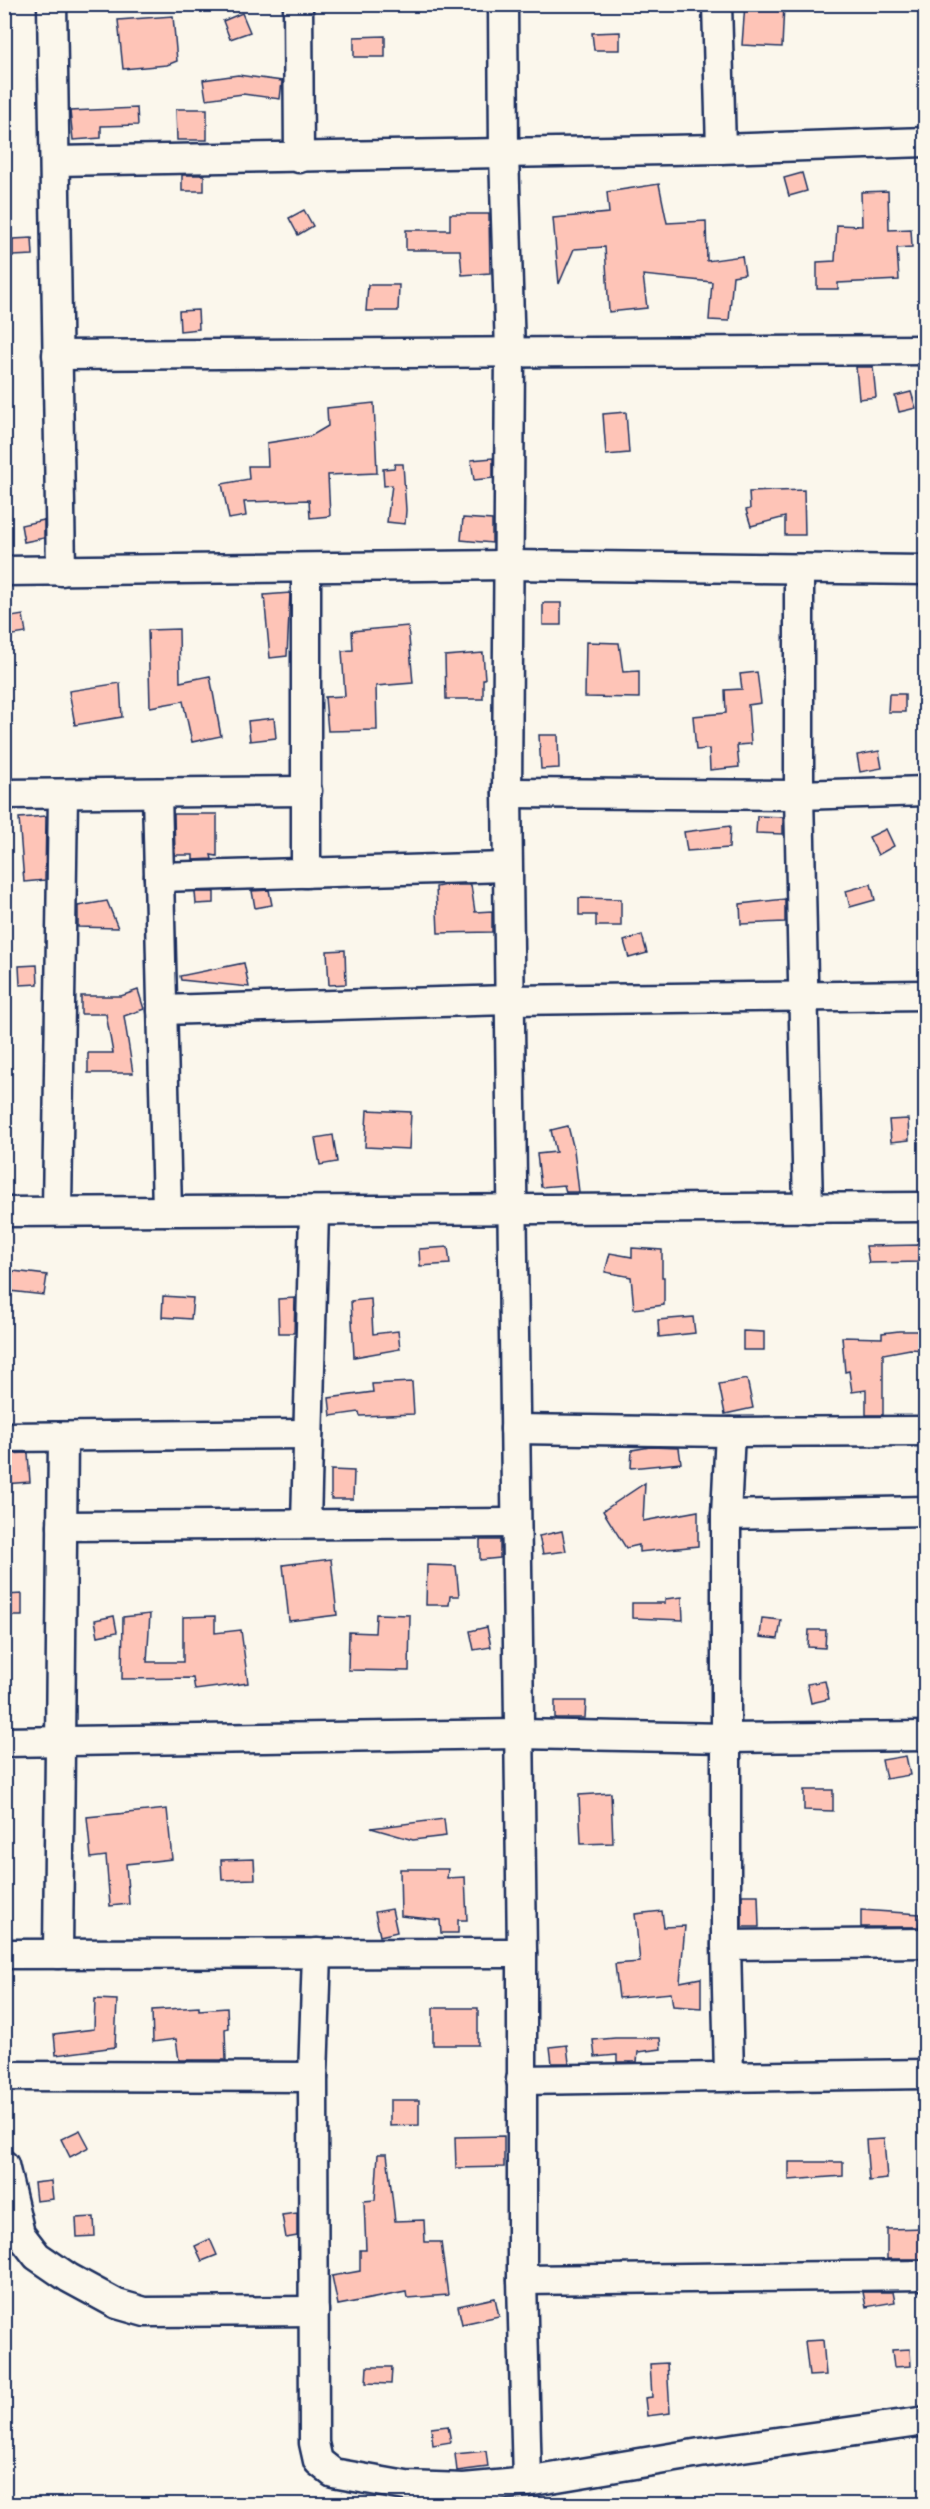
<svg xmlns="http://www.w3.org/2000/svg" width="930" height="2509" font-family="'Gochi Hand',sans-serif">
<rect width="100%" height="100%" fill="#fbf7ec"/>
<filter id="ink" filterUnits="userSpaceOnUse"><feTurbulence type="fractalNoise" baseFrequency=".0167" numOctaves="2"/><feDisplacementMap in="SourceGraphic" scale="12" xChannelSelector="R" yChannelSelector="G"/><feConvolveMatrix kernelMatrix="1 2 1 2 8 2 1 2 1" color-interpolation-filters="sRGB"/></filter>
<g filter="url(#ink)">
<g fill="#fec4b7" stroke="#1b2f5e" stroke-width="1.5">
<polygon points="745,4 784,4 782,47 742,45"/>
<polygon points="242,13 250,32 230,39 223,21"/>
<polygon points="173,16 177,61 167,65 123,69 118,20"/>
<polygon points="620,32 620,50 594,50 592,33"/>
<polygon points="385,36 385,57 354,57 354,37"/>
<polygon points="238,75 282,81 280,99 243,94 206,99 203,80"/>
<polygon points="137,108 138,125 101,126 101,138 73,140 70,111"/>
<polygon points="176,109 207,109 207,140 177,140"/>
<polygon points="802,173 807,191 789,196 784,178"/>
<rect x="182" y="175" width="22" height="16"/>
<polygon points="659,184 667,223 706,221 707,261 742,256 745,274 733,276 729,321 709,320 712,282 643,275 647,308 609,312 605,247 574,249 559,284 553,218 609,213 607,192"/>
<polygon points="888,191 889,230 911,229 912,247 897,248 899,280 838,283 838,289 817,289 817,262 835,261 837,225 862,226 861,192"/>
<polygon points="304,210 313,226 298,235 289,218"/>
<polygon points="450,214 489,214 490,273 462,275 460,250 406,250 406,230 450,230"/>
<polygon points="32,238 33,255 13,256 13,239"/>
<polygon points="368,285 399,285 398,311 366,311"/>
<polygon points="198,310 199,329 180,331 179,311"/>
<polygon points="856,367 873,367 876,397 859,399"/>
<polygon points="911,392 916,408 899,412 895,396"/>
<polygon points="374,403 377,473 328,475 330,516 310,518 309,500 244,502 246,516 229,519 222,484 249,479 248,466 268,466 267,443 311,436 328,426 327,408"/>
<polygon points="626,412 629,453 606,455 603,414"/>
<polygon points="493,458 493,478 474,480 471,460"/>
<polygon points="395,464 403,464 406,510 405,524 387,522 392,485 384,486 383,469 394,468"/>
<polygon points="804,490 805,535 785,535 785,517 751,526 746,510 750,509 749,492"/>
<polygon points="463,518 492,520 492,543 461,540"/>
<polygon points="44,520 44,538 24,542 21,525"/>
<polygon points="290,593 287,656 270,658 264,595"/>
<rect x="543" y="603" width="18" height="22"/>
<polygon points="23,615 26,633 8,636 5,618"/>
<polygon points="408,626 413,683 376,686 377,730 328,731 325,697 345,696 342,651 353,650 352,631"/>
<polygon points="179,629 180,682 210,676 221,736 192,742 183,701 150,707 148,630"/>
<polygon points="586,642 619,643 623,672 639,671 639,698 585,697"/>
<polygon points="483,653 485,679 483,679 483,699 446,699 445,656"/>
<polygon points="757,672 761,703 748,705 751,744 737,745 739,767 710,770 709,749 696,750 693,716 726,713 725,690 742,689 740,674"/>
<polygon points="120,683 122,717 75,725 69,691"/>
<polygon points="889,694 905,694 905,712 888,712"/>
<polygon points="274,718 276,738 250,741 248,721"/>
<polygon points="539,735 558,735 559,768 541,769"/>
<polygon points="879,751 882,768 860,772 857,755"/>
<polygon points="174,814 217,814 217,856 211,855 212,859 193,860 193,855 175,855"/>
<polygon points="46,816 45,880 24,882 19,818"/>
<polygon points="757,816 783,817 783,834 756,833"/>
<polygon points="730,826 729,848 687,851 684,832"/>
<polygon points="886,829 894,846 878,855 869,837"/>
<polygon points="871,884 875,900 850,907 846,891"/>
<polygon points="446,885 471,885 475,912 492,911 492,932 438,933 436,887"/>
<polygon points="269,890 272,905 255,908 252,891"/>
<polygon points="195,892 214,892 214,903 196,904"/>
<polygon points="579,898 621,899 621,926 596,926 596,915 579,915"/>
<polygon points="785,899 785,922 741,924 740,904"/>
<polygon points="107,901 118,928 78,927 78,906"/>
<polygon points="642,935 647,953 629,958 624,941"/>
<polygon points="345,950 346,984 329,985 327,951"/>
<polygon points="244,963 249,987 181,980 180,976"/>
<polygon points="37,965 38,984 20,985 19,966"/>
<polygon points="138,990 144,1009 124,1016 133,1073 88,1073 88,1053 113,1053 106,1014 81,1014 81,996 121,996"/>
<polygon points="367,1110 411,1112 409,1149 365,1147"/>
<polygon points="908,1119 909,1140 891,1142 889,1120"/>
<polygon points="568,1126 574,1150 579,1192 566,1192 564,1185 541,1187 537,1154 556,1152 551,1130"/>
<polygon points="333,1135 337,1162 320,1165 315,1138"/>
<polygon points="920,1245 921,1262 869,1263 866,1246"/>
<polygon points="448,1247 450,1264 420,1266 419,1249"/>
<polygon points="632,1248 662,1250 662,1277 664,1277 664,1305 634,1309 631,1277 605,1272 610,1253 632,1257"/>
<polygon points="13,1271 47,1275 44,1295 10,1291"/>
<polygon points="163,1296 193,1298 191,1319 162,1317"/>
<polygon points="295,1298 294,1333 279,1333 278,1299"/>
<polygon points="371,1299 373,1334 398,1331 400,1349 354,1357 351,1301"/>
<polygon points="693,1317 695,1333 659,1337 658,1320"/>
<polygon points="743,1331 764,1332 764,1350 743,1350"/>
<polygon points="899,1331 926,1331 926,1350 910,1349 883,1354 883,1415 866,1415 866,1390 852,1392 849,1371 845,1372 842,1337 882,1338 882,1333"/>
<polygon points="747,1379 753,1408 725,1414 719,1384"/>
<polygon points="412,1382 414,1414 360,1416 359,1412 331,1416 329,1398 373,1392 372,1384"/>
<polygon points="650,1447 679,1448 681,1463 631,1468 632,1450"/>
<polygon points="28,1453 30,1482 4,1484 4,1454"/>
<polygon points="331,1470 354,1471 353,1499 331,1499"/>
<polygon points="645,1483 643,1521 698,1511 698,1546 639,1552 639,1545 626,1548 603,1511"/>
<polygon points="562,1531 566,1551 543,1554 539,1536"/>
<polygon points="480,1540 500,1540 500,1558 480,1560"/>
<polygon points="331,1559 337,1615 289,1621 283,1565"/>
<polygon points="427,1565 456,1566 459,1596 450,1596 449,1605 426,1605"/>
<polygon points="22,1594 22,1616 5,1616 5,1595"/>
<polygon points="682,1597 683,1620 632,1618 632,1603 665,1603 665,1599"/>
<polygon points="150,1614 147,1662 183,1662 183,1617 215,1616 215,1633 241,1630 248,1683 195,1690 193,1678 122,1679 123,1617"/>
<polygon points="376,1614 410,1615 409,1671 348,1670 349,1632 375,1633"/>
<polygon points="114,1616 117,1632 98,1636 95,1620"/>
<polygon points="762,1618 781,1620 778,1639 760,1637"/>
<polygon points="487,1627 491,1647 474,1650 470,1631"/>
<polygon points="809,1630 826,1630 825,1648 808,1647"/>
<polygon points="825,1681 829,1699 811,1703 807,1684"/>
<polygon points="555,1701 586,1701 585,1718 555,1718"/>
<polygon points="906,1756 910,1775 886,1779 882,1760"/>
<polygon points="804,1790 833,1790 833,1811 804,1810"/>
<polygon points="611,1793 613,1843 581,1844 579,1795"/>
<polygon points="167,1809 172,1859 126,1864 129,1904 110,1906 106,1856 91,1858 87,1817"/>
<polygon points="444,1819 446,1836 413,1840 371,1828"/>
<polygon points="254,1859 255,1879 222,1880 221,1860"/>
<polygon points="400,1869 448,1869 447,1878 465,1877 467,1920 458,1920 458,1933 441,1933 440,1920 401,1916"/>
<polygon points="742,1895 758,1895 759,1927 742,1927"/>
<polygon points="392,1909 397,1932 380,1936 375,1912"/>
<polygon points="861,1910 920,1914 919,1927 861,1927"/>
<polygon points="662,1911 664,1927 685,1926 680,1982 701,1978 701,2008 673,2006 671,1993 619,1998 615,1964 640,1962 635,1914"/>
<polygon points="95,1999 117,2000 115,2047 56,2055 54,2034 94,2029"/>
<polygon points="199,2007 199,2010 227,2008 228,2028 225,2029 226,2060 179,2060 176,2039 153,2042 152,2010"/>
<rect x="433" y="2008" width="45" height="37"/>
<polygon points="615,2038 660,2038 661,2049 638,2052 637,2062 617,2062 617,2055 595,2057 593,2040"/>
<polygon points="567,2045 569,2063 552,2063 550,2047"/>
<polygon points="390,2100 419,2100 419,2125 390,2126"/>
<polygon points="80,2130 89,2147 70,2157 61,2139"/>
<polygon points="504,2136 504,2167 456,2168 455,2137"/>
<polygon points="884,2139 887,2179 869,2181 866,2140"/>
<polygon points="378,2154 387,2154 395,2221 424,2220 425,2242 441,2242 448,2295 407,2298 406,2292 338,2305 332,2276 360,2271 360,2250 366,2250 364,2201 375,2200"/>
<polygon points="789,2162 843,2162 843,2176 789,2180"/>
<polygon points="51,2181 53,2199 36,2201 34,2183"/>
<polygon points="297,2213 297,2236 286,2238 282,2215"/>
<polygon points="94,2217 95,2236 77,2237 76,2218"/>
<polygon points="926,2228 926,2259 887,2259 887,2229"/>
<polygon points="210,2239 217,2255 202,2261 195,2246"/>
<polygon points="863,2292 893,2292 895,2302 866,2307"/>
<polygon points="495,2298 499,2316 462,2324 458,2306"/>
<polygon points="823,2340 826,2375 809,2376 805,2341"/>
<polygon points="910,2349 911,2366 894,2367 892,2350"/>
<polygon points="667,2363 670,2413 647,2416 645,2398 652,2397 650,2364"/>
<polygon points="367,2367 392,2367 391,2384 366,2383"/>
<polygon points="448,2426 451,2442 433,2445 431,2428"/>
<polygon points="486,2451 488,2467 457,2471 455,2454"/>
</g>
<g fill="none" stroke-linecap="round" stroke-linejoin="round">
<defs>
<g id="minor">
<polyline points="52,4 61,571"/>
<polyline points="298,4 299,158"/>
<polyline points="503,4 504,153 510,352 507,793 522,1953 522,2280 527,2482"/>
<polyline points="717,4 721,149"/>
<polyline points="55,161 721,149 926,142"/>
<polyline points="57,355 926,350"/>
<polyline points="306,568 306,873"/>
<polyline points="799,570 799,795 808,1208"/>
<polyline points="4,571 509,565 926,570"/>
<polyline points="157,793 167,1211"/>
<polyline points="507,793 799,795 926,791"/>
<polyline points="4,794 307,791"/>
<polyline points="159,877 507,867"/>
<polyline points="162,1010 509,1000 926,995"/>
<polyline points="57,1211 63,794"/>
<polyline points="4,1212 926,1207"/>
<polyline points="515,1429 730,1432 926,1431"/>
<polyline points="4,1437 308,1434"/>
<polyline points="726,1515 926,1511"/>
<polyline points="306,1524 314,1211"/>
<polyline points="62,1526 514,1523"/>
<polyline points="4,1742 519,1734 727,1738 926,1736"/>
<polyline points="726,1945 926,1943"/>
<polyline points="317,1953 313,2077 314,2443 318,2461 333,2473 406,2486 464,2488 527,2482 700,2453 926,2421"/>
<polyline points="4,1954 522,1953"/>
<polyline points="58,1954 63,1437"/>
<polyline points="4,2076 313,2077"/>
<polyline points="729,2076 726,1945 726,1515 730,1432"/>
<polyline points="521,2080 926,2074"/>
<polyline points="4,2165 20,2234 37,2256 69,2278 117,2304 145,2312 314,2311"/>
<polyline points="522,2280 926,2275"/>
</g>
</defs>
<use href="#minor" stroke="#1b2f5e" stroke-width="33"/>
<use href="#minor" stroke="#fbf7ec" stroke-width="28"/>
</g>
</g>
<rect width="930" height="2509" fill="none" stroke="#fbf7ec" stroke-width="24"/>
<rect x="12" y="12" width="906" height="2485" fill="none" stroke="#1b2f5e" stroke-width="2" filter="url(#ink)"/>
</svg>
